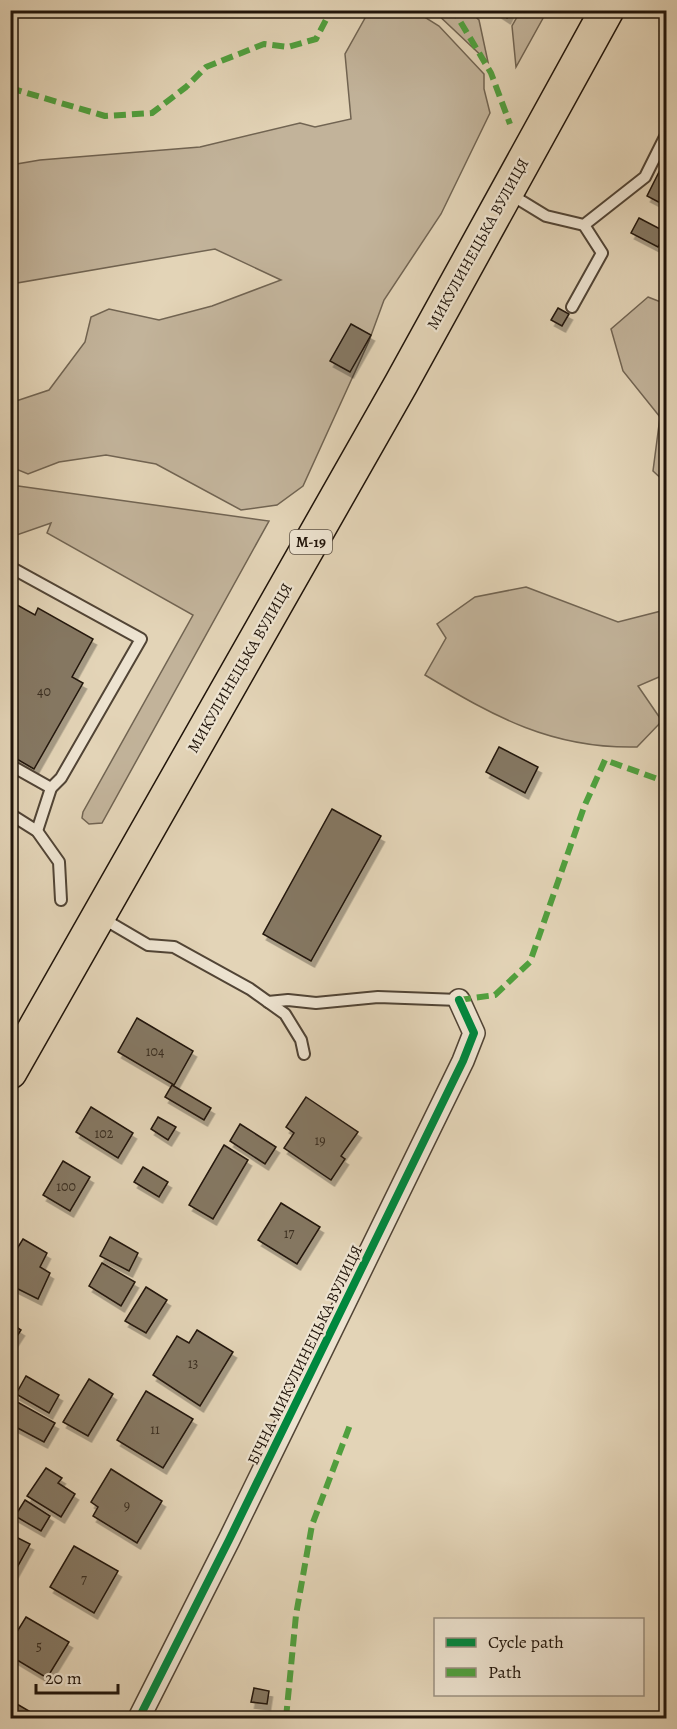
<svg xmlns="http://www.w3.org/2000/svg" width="677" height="1729" font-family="Alegreya,serif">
<defs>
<filter id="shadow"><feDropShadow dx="3.5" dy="6" stdDeviation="0" flood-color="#0004"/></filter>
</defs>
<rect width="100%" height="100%" fill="#e3d4b7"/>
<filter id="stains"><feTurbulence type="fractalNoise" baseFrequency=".00333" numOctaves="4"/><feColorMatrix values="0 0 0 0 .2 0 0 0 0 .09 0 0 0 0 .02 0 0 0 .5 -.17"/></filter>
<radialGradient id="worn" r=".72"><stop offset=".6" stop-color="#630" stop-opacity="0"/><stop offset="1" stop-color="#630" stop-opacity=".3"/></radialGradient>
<g fill="#c2b39a" stroke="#716452" stroke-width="1.5">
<polygon points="521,10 547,11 516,67 512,26"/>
<polygon points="369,11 415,11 439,26 484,74 484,89 490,113 441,214 384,300 369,341 303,486 277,505 241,510 156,464 106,455 59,462 28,474 11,467 10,403 49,390 85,342 91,317 109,309 159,320 212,306 281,280 215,249 11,284 11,165 40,160 200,147 300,123 315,127 351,119 345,54"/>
<polygon points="434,11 469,11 479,20 488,62"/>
<polygon points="648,297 666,304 666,483 653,471 660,417 623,371 611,329"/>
<polygon points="11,485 269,521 102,823 89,824 82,818 83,812 193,615 47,533 51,523 11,537"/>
<path d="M526,587L618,622L661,611L666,607V674L638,686L662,721L637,747C552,749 495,717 425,675L446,638L437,624L475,597Z"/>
</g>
<g fill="#857864" stroke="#20140a" stroke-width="1.5" filter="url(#shadow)">
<polygon points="495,10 511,10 507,18"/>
<polygon points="666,158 666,206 647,196"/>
<polygon points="639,218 666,232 658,247 631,233"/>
<polygon points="558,308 569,314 562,326 551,320"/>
<polygon points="351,324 371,335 350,372 330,361"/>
<polygon points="10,601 35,615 38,608 93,639 72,677 83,683 34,769 10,755"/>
<polygon points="499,747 538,767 525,793 486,772"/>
<polygon points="332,809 381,836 311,961 263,934"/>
<polygon points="137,1018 193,1051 174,1085 118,1052"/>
<polygon points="172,1085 211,1108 204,1120 165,1097"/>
<polygon points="306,1097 358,1132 341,1156 345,1159 331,1180 284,1148 294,1133 286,1127"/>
<polygon points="91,1107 133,1133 118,1158 76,1132"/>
<polygon points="158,1117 176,1127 168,1140 151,1129"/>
<polygon points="240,1124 276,1147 265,1164 230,1141"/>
<polygon points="224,1145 248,1160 213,1219 189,1205"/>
<polygon points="63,1161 90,1177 70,1211 43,1195"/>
<polygon points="143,1167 168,1182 159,1197 134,1182"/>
<polygon points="281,1203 320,1227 297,1264 258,1240"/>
<polygon points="110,1237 138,1253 129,1271 100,1256"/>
<polygon points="23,1239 47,1253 40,1267 50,1273 38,1299 10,1285 10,1260"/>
<polygon points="102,1263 135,1282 121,1306 89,1286"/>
<polygon points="146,1287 167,1300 146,1333 125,1321"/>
<polygon points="10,1323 21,1330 10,1347"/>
<polygon points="197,1330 233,1352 200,1406 153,1375 177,1336 189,1343"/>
<polygon points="26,1376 59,1395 49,1413 16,1394"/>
<polygon points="89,1379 113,1394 88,1436 63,1422"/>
<polygon points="146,1391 193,1419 163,1468 117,1440"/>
<polygon points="10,1398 55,1423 44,1442 10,1424"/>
<polygon points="46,1468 62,1478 58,1483 75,1494 61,1517 27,1496"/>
<polygon points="111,1469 162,1501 137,1543 93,1516 98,1507 91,1502"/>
<polygon points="25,1500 50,1516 41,1531 15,1516"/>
<polygon points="10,1534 30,1544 10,1580"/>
<polygon points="74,1546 118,1571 94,1613 50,1587"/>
<polygon points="26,1617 69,1642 47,1678 12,1657 15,1651 10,1649 10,1643"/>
<polygon points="254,1688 269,1691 267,1704 251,1702"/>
<polygon points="10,1700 29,1711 25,1718 10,1718"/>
</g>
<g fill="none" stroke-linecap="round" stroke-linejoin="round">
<defs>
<g id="service">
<polyline points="510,194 546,216 584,225 645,177 666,135"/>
<polyline points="572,307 602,253 584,225"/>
<polyline points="10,567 141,639 61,778 51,788 37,831"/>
<polyline points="10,765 51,788"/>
<polyline points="10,814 37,831 59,862 61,900"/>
<polyline points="102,918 148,945 174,947 250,989 285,1014 301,1040 304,1054"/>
<polyline points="268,1002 288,1000 316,1003 378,997 459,1000"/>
</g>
<polyline id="minor" points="139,1718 229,1540 463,1061 474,1033 459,1000"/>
<polyline id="trunk" points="10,1072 401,384 607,10"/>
</defs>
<use href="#service" stroke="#514435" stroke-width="14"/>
<use href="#minor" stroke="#514435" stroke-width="24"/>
<use href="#trunk" stroke="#20140a" stroke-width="36"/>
<use href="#service" stroke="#ede3d0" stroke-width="10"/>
<use href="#minor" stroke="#ede3d0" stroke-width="21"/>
<use href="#trunk" stroke="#e3d4b7" stroke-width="33"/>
<g stroke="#50a03e" stroke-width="6" stroke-dasharray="12 6" stroke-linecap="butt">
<polyline points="448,10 457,16 491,73 510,124"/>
<polyline points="10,88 105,116 152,113 186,87 206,67 264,44 288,47 316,39 331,10"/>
<polyline points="459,1000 495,995 530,962 584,807 605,760 666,782"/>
<polyline points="286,1718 296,1615 312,1525 350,1425"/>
</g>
<defs>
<polyline id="cycleway" points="139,1718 229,1540 463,1061 474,1033 459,1000"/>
</defs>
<use href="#cycleway" stroke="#ede3d0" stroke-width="11"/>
<use href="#cycleway" stroke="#00873e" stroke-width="8"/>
</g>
<g text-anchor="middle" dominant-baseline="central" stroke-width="4.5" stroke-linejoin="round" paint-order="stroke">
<g font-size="14" fill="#392d20">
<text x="44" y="691">40</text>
<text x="155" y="1051">104</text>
<text x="104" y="1133">102</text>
<text x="320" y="1140">19</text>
<text x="66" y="1186">100</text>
<text x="289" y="1233">17</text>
<text x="193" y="1363">13</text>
<text x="155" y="1429">11</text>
<text x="127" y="1505">9</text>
<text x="84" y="1579">7</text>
<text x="39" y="1646">5</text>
</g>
<rect fill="#ede3d0" stroke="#5e5245" stroke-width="1.5" x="290" y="530" width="42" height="24" rx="4.5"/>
<g font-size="15" font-weight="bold" fill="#20140a">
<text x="311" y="542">М-19</text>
</g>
<g font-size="16" fill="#20140a" stroke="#ede3d0">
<text transform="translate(478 244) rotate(-61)">МИКУЛИНЕЦЬКА ВУЛИЦЯ</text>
<text transform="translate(240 668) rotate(-60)">МИКУЛИНЕЦЬКА ВУЛИЦЯ</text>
<text transform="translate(305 1355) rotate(-64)">БІЧНА МИКУЛИНЕЦЬКА ВУЛИЦЯ</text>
</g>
</g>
<rect width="677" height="1729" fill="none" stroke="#e3d4b7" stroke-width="36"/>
<rect x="12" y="12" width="653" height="1705" fill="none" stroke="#20140a" stroke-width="3"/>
<rect x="18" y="18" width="641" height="1693" fill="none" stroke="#20140a" stroke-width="1.5"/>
<rect x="434" y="1618" width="210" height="78" fill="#ede3d0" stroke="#9b9081" stroke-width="1.5"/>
<rect x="446" y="1638" width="30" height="9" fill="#00873e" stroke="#9b9081" stroke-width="1.5"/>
<text x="488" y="1648" font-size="18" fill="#20140a">Cycle path</text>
<rect x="446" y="1668" width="30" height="9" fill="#50a03e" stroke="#9b9081" stroke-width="1.5"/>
<text x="488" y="1678" font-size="18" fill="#20140a">Path</text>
<path d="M36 1684v9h82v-9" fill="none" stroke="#20140a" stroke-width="3"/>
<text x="45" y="1684" font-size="18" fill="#20140a" stroke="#ede3d0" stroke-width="4.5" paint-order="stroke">20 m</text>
<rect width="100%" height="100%" filter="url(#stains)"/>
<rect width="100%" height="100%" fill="url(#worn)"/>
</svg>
